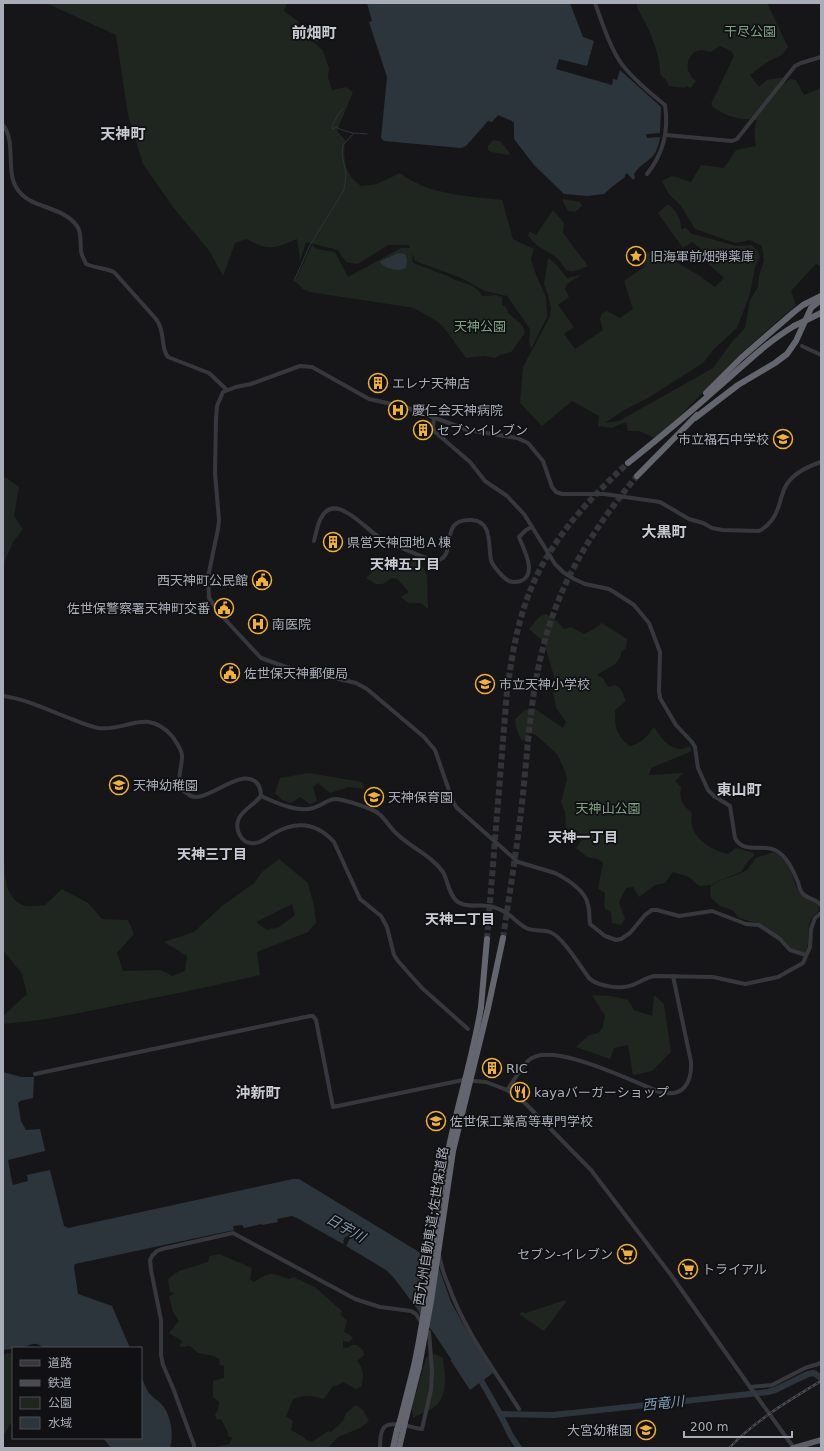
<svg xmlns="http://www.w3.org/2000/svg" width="824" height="1451" font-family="'DejaVu Sans','Noto Sans JP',sans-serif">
<rect width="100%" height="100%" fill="#161618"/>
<g fill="#1e261f" fill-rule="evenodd">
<path d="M46,3H287L284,11L298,21L301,35L315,43L323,51L329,68L328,78L332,90L346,87L353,92L337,131L345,140C343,159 344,174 361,186L377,184L400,173C428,195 468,196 502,200L513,239L534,249L531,259L535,272L546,298L547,311V317L531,349L529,341L530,329L507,296L485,291L459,277L415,261L412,253L413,263L448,276C459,284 476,282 482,296L496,295L502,297V305L506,307C509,320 523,319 525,333L511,352L500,355L495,358L484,356L466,358L446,330L438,322L414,308L310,292L303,289L295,281L312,245L317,249L335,252L348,277L401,248H410L409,245H388L358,264L346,262L338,250L306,242L300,261L297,239C273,249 270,251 246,239L235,243L223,276L210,252L173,207L143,164L128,115L116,35Z"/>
<path d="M636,3H767L788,47L782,55L767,62L750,75L759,87L767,80L783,77L777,86L785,83L790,79L796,80L804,95L821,88V266L816,264L791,291L796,305L739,355L676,420L655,438L639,431H628L626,422L612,428L598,426L599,416L572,401L542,426L520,403L523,367L550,316L551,308L548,295L544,284L548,258L554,262L567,278L581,275L567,284L565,289L569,297L558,305L574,327L564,334L575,349L603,330L600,319L602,313L607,311L620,318L633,309L624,281L644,267L645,265L642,255L647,252L660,253L697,274L715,287L724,278L705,261L701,249L692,242L683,248L658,213L668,204C676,211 681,217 681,229L686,228L692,234L708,238L736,246L752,245L758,252L760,257L755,267L750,294L737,328L714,349L703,363L648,398L624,410L605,423L619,421L713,368L731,343L745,328L750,300L758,287L759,275L764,261L762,246L750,240L735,243L695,229L681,206L668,193L662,181L672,176L691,182L701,165L724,168L736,150L756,146C754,138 754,128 757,120C752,119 747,119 741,119C733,118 714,110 711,104L734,56L731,51L720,46L711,52C708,52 704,50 701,50C690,50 684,66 690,74C691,77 694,79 696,81L691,88L685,86V88L669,86L666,80L660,74C661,61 653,38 647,26C643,18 638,12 636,3Z"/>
<polygon points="322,29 332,32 317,42 302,34 316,32"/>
<polygon points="493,140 500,141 510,153 508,155 491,152 488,150 488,146"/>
<polygon points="563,199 580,202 582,206 575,212 568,211 563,202"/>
<path d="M553,210L564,223L563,233L588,266C583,268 576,272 570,271C563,270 562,262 557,258C545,248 538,250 528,235L530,232L536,235Z"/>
<polygon points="5,477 19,487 14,516 23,529 13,542 3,565 3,478"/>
<path d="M415,558L417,565L423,567L427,575L428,609L421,603H408L401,597L409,592L397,579L391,578C380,588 377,585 366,578L373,571V565C391,571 399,571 415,558Z"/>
<path d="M546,614L557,621L564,629L571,627L584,634L594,629L602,623L627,639L626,648L621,652V656L615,664L597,675L603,678L608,687L615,685L621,689L626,701L615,710C615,727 616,736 630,746C642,743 647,737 654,727C660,736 668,749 681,749C683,749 687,747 690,746L692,751L651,768L649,775L683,773L675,781L681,787C679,799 682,805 692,813C692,817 691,822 692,826C696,841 714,851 728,854L736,848L754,853V856L748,861L741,872L718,881L712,885L699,886L689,877L673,872L665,883L655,885L639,897L633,887L626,888L619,902L625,919L621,925L612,923L611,912L605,909L604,902L605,893L598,889L603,863L598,859L587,857L576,848L582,840L566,828L565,812L561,802L567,779L565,771L557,754L536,735L530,733L523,741C517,735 516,727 515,719L525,710L534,708L563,728L566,722L556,708L553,692L555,680L544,642L529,629L539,617Z"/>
<polygon points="309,773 362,782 365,789 349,787 330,793 318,783 313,787 317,801 310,804 300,797 291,803 282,800 275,793 280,778"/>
<path d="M773,852C795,861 790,884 802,895C806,900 813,901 818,905L819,907L818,912C803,920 812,943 805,953L792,949L781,937L770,931L763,925L739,918L732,910L720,906L711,898L710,893L711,886L719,881L741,873L747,870L756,858Z"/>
<path d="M4,857C5,875 4,900 26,906C32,907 40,905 45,905L62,889L88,903L102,919L128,920L134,934L117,953L123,971L161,970L172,976L185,971L187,956L164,942L194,932L222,906L254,883L262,872L279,859L308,883L314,906L316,923L308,932L257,952L260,975L198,989L74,1014L40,1020L3,1024V1016L27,994L22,974L3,950ZM292,904L295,915L279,927L267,930L256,922Z"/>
<polygon points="592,995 611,996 628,1000 634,1010 652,1016 654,995 664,1004 671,1052 652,1071 633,1075 628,1045 614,1048 610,1059 576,1047 589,1035 598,1033 602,1029 605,1016"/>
<path d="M219,1254L252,1268L250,1279L254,1282C271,1271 271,1273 289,1279L294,1277L316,1288L342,1311L341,1315L347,1321L344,1332L349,1334L353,1338L349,1342L343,1341V1347L347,1348L352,1345H357L363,1350L364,1355L357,1361C364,1369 364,1376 361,1387L356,1389L343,1382L338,1385L332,1387L324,1399C313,1396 304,1394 293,1399L286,1416L293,1421L291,1430L305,1438L306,1440L312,1442L328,1431L331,1432L343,1421L346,1413L356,1405L363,1410L369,1421L360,1428L338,1437L328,1448H213L229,1444L232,1438L228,1436V1433L221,1419L217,1420L215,1415L218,1410L219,1402L213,1397V1381L224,1378V1366L220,1365L219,1359L214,1356L198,1353L190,1346L179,1347L182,1341L169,1333L179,1321L173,1312L169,1297L174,1293L170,1292L168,1279L179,1271L208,1262L210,1256Z"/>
<polygon points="565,1300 566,1302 544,1331 519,1314 522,1312 526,1313"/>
<polygon points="7,1353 13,1353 13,1425 10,1424 5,1434 3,1433 3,1356"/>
<path d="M435,1354L443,1358C445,1375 449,1397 433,1408C427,1412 419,1414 413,1418L412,1407L426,1358L429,1355Z"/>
</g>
<g fill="#2c353c">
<path d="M367,3H570L583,37L594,41L587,66L559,59L556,69L612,85L613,79L617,80L620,70L661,107L660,133L646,134L647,138L660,137C659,144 656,154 651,158C643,165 640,165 634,174L635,178L633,180L627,173L625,175V177L613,186L604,194L587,196L564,194L534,165L514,139V123L512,121L498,115L492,122L488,121L466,146L461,148L384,141L381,138L387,77L369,22L372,21Z"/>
<path d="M398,253L405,254L407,260L406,268C397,272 387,269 380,263L381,261Z"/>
<path d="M3,1072L21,1077H34L33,1098L20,1101L18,1103L21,1121L26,1130L40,1129L45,1150V1151L8,1160L12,1182L13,1185L28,1181L27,1175L50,1170L64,1226L68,1228L293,1179H299L424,1255L436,1260L451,1302L463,1324L493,1373L470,1390L451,1361V1359L433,1332L421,1317L418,1310L394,1278L386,1270L346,1246L350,1238L346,1236L343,1241L344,1242L343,1244L297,1218L292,1216L277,1219L278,1222L262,1225L261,1224L244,1228L242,1225L233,1226L234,1230L75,1264L74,1267L78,1294L112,1306L130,1348H44C33,1339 31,1347 19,1348C14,1349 9,1349 3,1350Z"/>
<path d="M141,1377C144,1382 146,1389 149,1393C153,1398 159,1401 163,1406C171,1416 174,1436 170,1448H111L103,1438H141Z"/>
</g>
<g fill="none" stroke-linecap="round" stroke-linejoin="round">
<g stroke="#2c353c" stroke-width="1">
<polyline points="343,109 338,114 332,127 333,129 335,127 345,131 353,133"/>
<polyline points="294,281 310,245 344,190 346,175 342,154 343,145 354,133 367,134"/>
</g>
<g stroke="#2c353c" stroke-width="6">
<polyline points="478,1375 500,1414 511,1436 519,1448"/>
<polyline points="500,1414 553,1415 768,1392 775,1390 808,1374 814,1373 821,1378"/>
</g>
<g stroke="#333438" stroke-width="6" stroke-dasharray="6 3" stroke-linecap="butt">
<path d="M503,938C510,890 518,842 523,794C529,734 532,672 553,615C571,563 602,518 637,476"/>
<path d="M487,939L507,691C512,654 518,618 533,584C554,536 590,498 628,463"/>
</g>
<g stroke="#37383d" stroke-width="4">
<path d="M595,3C602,22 608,43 619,60C629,76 650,93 665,105C669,131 664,153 647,174"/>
<path d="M3,125C16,141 6,170 16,187C29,210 61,204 77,226C82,233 80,242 81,250C81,255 84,259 86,264C95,268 105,268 114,272L156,319C166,332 160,348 168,357L209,373L227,390"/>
<polyline points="666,135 732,141 737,139 795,66 801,63 821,57"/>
<polyline points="802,346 821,355"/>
<path d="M434,418L433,427L434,431L470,462L485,481L507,496L524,514L555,564L563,572L574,579L585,584L609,589L614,592L634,605L649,623L660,652L659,691L660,698L676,725L692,742L695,747L698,768L708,790L714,796L730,806L735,838C743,854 762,844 775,850C787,856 793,870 798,882C799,886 800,891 803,894C808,899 816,899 821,905"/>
<path d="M314,541C316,534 317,526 320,520C334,488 366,531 382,539C399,548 417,554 434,561C461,559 435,518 472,520C493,521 488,547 491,560C492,565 504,579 509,581C512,583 517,582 521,581C538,574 523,548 519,537L526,530L532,527"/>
<path d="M3,696C26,699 48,710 69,718C79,722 88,726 98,728C127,732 146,707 172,736C176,742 181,748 182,755C183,768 172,786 188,794C190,796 193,797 196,797C213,797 240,769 256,782C260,786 261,791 261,796C255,804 244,809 239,818C234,829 241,845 255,843C262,843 267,837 273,834C295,821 316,822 334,842L360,899L381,916L387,927L394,955L398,961L422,988L468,1029"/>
<path d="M261,796C274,802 298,813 313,808C321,806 328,799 335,799C343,799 363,806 370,809C383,813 387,825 396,833C411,848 431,855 443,872C448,881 449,896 458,902C469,909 481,903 493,907C509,911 514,921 526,928C534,932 542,929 550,932C564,938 579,965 589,978C598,987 623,990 635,984C642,981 647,977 655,976L713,977L745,984L778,977L803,963L810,947L811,929L815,918L821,913"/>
<path d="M806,955L790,950L780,939L759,925L746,924L712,911L679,916L657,910H652L645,915L630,933L621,939L616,940L605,936L590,924C589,918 590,911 588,905C586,891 567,879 555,873L518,862L457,808L453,802L435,750L424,737L367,689L356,683L286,667L261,658L220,614L209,598L208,577L218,529L219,520L215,473L216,419L217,406L223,392L236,387L251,384L300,366L312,367L369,399L405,407L468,430L517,438L528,443L543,461L552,487L556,492L562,494H604L660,502L689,519L703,523L712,528L722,530L759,531C771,525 778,512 781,498C783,493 784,488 787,484C794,473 809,466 821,462"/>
<polyline points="35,1074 310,1016 313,1016 316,1020 333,1107 463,1080 486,1082 507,1090 526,1104 591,1170 671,1275 750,1387 794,1448"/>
<path d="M507,1090C513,1082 522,1066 529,1060C551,1040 635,1083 660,1092C683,1098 692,1083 691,1062L673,976"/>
<path d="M439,1255C441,1265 444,1275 448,1284C464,1330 493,1368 519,1409"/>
<polyline points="750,1387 772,1385 805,1368 821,1363"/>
<polyline points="194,1448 194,1445 173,1388 163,1365 161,1355 161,1320 151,1270 150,1260 152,1256 157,1251 162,1249 233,1233 355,1299 380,1307 411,1311 416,1314 428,1333"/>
<path d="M380,1448C380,1442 380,1434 383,1429C388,1419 413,1428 422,1429L431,1390L432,1371L429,1332"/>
</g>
<polyline stroke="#5b5e65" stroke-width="5.5" points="793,1448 821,1440"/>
<g stroke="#63666e" stroke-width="6">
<polyline points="706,393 741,358 794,312 803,305 821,296"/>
<polyline points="695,418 738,385 775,363 787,354 796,341 811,308 821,300"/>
<path d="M628,463C658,439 687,415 715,390C741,368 764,344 794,326"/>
<polyline points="637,476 697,415"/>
<polyline points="481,1007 487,939"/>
<polyline points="488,1008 503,938"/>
<polyline points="400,1421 414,1366"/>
<polyline points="405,1422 419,1367"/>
<polyline points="393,1448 397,1430"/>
<polyline points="399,1448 403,1431"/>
</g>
<defs>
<path id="rail" d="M729,1448C756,1420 788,1401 821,1381"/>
</defs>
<use href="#rail" stroke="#4a4c52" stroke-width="2.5"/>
<use href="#rail" stroke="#111113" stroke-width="1" stroke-dasharray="3" stroke-linecap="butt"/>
<g stroke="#63666e" stroke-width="6">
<polyline points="794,326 821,313"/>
<path d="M414,1366C428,1302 433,1237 444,1173C453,1117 472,1063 481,1007"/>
<polyline points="419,1367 431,1301 453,1151 488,1008"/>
<polyline points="397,1430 400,1421"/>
<polyline points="403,1431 405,1422"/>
</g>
</g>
<defs>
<symbol id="sight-ring" viewBox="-11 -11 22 22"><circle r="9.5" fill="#111113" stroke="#f2b134" stroke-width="1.5"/><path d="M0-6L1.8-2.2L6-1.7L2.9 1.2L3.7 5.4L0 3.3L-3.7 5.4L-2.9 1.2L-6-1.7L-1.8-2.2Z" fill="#f2b134"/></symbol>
<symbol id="building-ring" viewBox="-11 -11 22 22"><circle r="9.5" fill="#111113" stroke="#f2b134" stroke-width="1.5"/><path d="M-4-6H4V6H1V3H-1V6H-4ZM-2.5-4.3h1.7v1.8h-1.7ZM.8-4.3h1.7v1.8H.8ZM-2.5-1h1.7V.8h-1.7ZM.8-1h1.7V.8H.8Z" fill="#f2b134"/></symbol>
<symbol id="hospital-ring" viewBox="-11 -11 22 22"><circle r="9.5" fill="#111113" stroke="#f2b134" stroke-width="1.5"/><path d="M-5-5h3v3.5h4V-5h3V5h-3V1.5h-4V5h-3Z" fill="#f2b134"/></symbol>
<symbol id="school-ring" viewBox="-11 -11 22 22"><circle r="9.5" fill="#111113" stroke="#f2b134" stroke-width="1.5"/><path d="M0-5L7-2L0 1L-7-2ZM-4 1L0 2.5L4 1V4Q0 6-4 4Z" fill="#f2b134"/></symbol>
<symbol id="civic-ring" viewBox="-11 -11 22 22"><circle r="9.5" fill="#111113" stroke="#f2b134" stroke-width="1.5"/><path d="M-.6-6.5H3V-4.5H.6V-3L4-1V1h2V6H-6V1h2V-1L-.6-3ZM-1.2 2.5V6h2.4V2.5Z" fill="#f2b134"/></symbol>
<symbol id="restaurant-ring" viewBox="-11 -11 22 22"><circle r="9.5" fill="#111113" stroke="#f2b134" stroke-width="1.5"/><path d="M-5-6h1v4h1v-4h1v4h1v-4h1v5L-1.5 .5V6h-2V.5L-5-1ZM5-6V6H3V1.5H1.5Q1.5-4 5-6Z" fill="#f2b134"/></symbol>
<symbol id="supermarket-ring" viewBox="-11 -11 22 22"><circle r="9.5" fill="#111113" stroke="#f2b134" stroke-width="1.5"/><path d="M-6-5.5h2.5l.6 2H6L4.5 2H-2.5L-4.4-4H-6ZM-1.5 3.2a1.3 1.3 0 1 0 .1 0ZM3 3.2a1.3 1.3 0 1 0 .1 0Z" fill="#f2b134"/></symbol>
</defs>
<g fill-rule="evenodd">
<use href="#sight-ring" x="625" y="245" width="22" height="22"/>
<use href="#building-ring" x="367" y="372" width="22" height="22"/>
<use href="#hospital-ring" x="387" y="399" width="22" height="22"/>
<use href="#building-ring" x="412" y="419" width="22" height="22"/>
<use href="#school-ring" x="772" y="428" width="22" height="22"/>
<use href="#building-ring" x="322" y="531" width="22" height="22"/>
<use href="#civic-ring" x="251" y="569" width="22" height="22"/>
<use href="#civic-ring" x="213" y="597" width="22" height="22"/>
<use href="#hospital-ring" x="247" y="613" width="22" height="22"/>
<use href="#civic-ring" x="219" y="662" width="22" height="22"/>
<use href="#school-ring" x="474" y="673" width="22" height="22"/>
<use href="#school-ring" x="108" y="774" width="22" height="22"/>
<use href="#school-ring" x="363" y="786" width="22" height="22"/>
<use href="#building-ring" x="481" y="1057" width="22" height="22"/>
<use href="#restaurant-ring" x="509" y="1081" width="22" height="22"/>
<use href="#school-ring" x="425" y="1110" width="22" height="22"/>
<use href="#supermarket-ring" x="616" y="1243" width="22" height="22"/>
<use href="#supermarket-ring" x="677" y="1258" width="22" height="22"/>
<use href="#school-ring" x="635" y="1419" width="22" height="22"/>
</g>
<g text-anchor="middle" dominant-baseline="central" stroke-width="3.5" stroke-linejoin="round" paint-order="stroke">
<g font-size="13" fill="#7fa381" stroke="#111113">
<text x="750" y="31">干尽公園</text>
<text x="480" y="326">天神公園</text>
<text x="608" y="808">天神山公園</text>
</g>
<g font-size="13" fill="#a8adb8" stroke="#111113" text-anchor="start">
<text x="650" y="256">旧海軍前畑弾薬庫</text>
<text x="392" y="383">エレナ天神店</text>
<text x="412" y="410">慶仁会天神病院</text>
<text x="437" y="430">セブンイレブン</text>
<text x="769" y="439" text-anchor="end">市立福石中学校</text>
<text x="347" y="542">県営天神団地Ａ棟</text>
<text x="248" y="580" text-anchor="end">西天神町公民館</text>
<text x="210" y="608" text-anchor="end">佐世保警察署天神町交番</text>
<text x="272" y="624">南医院</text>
<text x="244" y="673">佐世保天神郵便局</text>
<text x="499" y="684">市立天神小学校</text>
<text x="133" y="785">天神幼稚園</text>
<text x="388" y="797">天神保育園</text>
<text x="506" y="1068">RIC</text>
<text x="534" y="1092">kayaバーガーショップ</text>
<text x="450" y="1121">佐世保工業高等専門学校</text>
<text x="613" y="1254" text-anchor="end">セブン-イレブン</text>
<text x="702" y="1269">トライアル</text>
<text x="632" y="1430" text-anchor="end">大宮幼稚園</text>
</g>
<g font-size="13" fill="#a8adb8" stroke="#111113">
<text transform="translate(431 1226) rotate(-81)">西九州自動車道;佐世保道路</text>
</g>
<g font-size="14" font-weight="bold" fill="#c9ccd4" stroke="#111113">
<text x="405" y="564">天神五丁目</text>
<text x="583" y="837">天神一丁目</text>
<text x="212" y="854">天神三丁目</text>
<text x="460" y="919">天神二丁目</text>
</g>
<g font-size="14" font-style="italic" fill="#7f9bb3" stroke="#111113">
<text transform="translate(346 1228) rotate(30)">日宇川</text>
<text transform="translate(663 1403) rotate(-6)">西竜川</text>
</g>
<g font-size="15" font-weight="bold" fill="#c9ccd4" stroke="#111113">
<text x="314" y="33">前畑町</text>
<text x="123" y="134">天神町</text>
<text x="664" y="532">大黒町</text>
<text x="739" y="790">東山町</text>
<text x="258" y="1093">沖新町</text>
</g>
</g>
<rect width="824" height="1451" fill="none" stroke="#a8adb8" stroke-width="8"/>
<rect x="12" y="1347" width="130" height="92" fill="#111113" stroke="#4d4f55"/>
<rect x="20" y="1360" width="20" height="6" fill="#37383d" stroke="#4d4f55"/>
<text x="48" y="1367" font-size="12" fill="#a8adb8">道路</text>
<rect x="20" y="1380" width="20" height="6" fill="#4a4c52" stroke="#4d4f55"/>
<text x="48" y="1387" font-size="12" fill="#a8adb8">鉄道</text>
<rect x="20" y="1397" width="20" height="12" fill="#1e261f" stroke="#4d4f55"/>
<text x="48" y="1407" font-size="12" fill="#a8adb8">公園</text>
<rect x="20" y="1417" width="20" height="12" fill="#2c353c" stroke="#4d4f55"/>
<text x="48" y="1427" font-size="12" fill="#a8adb8">水域</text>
<path d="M684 1431v6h108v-6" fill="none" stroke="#a8adb8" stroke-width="2"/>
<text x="690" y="1431" font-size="12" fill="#a8adb8" stroke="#111113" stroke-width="3" paint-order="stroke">200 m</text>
</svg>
